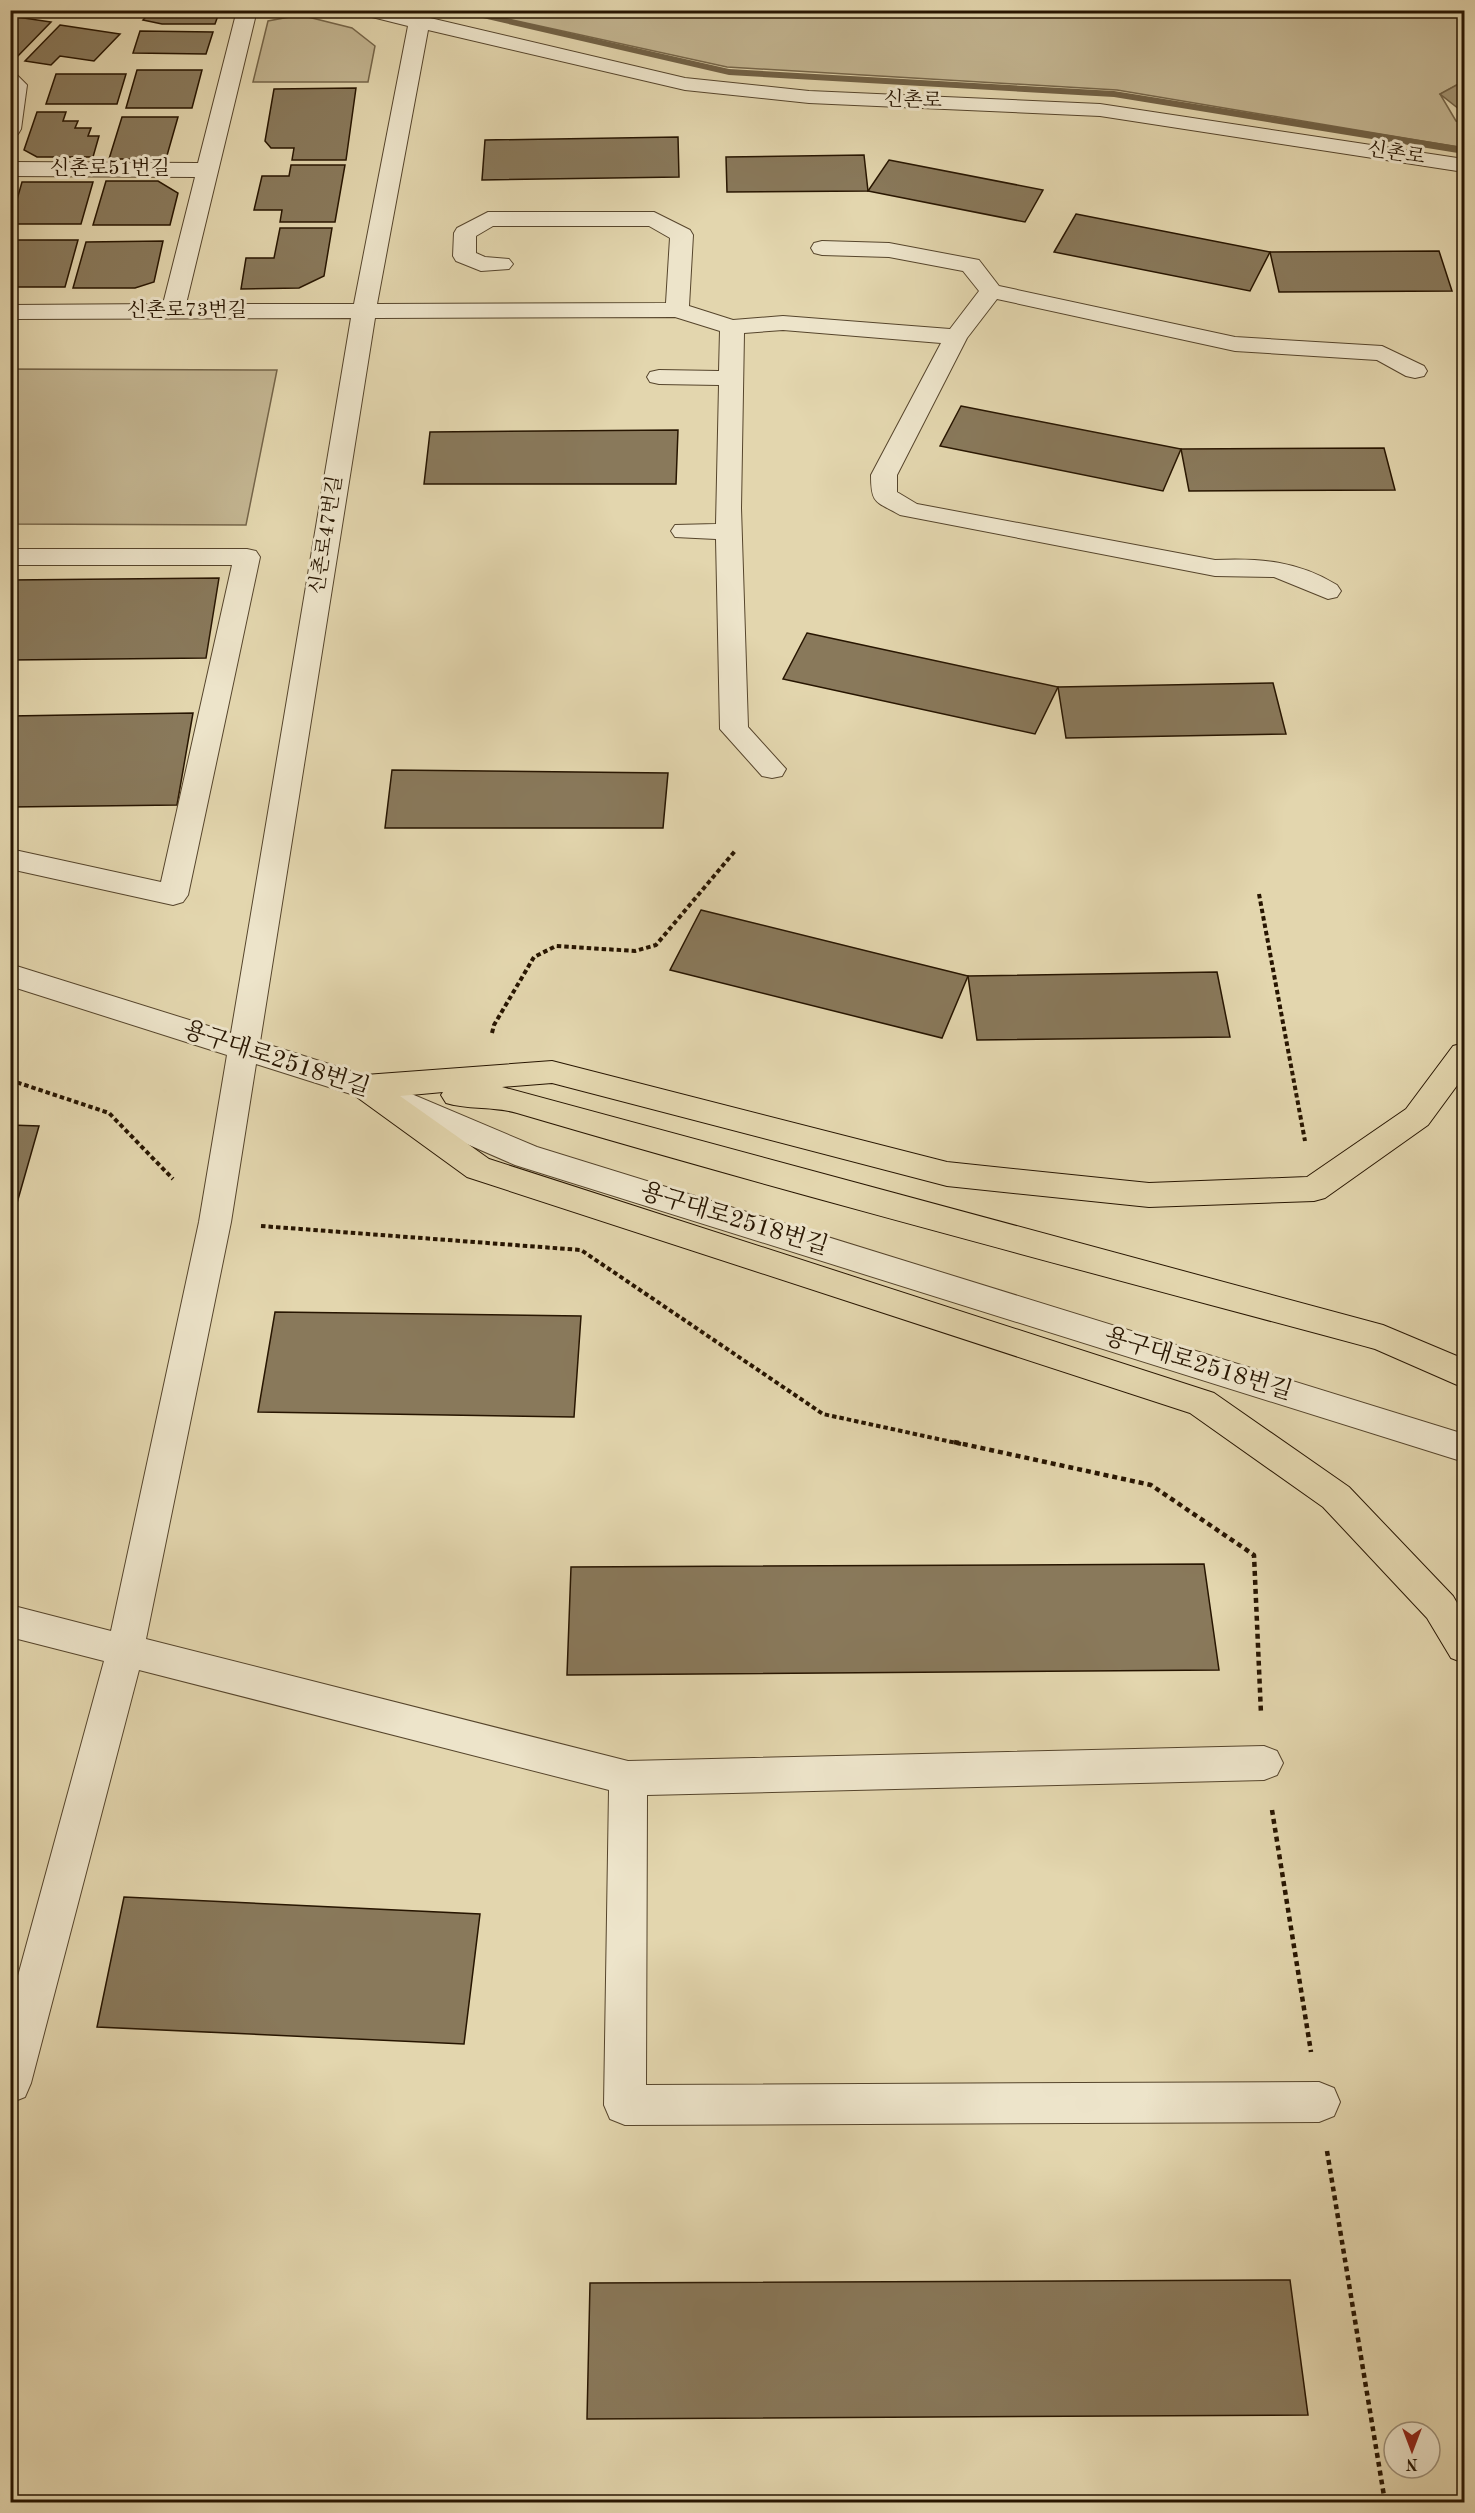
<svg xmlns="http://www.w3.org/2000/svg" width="1475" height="2513" font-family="'Old Standard TT','Noto Serif KR',serif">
<rect width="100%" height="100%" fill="#e3d6ae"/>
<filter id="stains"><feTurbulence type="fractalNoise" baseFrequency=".00333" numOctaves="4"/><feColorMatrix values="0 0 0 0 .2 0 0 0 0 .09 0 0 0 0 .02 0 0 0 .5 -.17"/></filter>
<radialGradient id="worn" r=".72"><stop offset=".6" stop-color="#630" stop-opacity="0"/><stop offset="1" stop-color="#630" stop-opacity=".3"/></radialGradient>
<g fill="#c3b591" stroke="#756549" stroke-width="1.5">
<polygon points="471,11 1464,11 1464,81 1440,94 1456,121 1464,123 1464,148 1117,90 727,67"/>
<polygon points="300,15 352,28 375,46 368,82 253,82 268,21"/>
<polygon points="11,369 277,370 246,525 11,524"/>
</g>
<polygon fill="#a39473" stroke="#716145" stroke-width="1.5" points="1464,81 1464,113 1440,94"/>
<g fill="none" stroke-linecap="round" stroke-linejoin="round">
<polygon fill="#716145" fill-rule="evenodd" points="448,10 470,10 729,69 1114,91 1464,147 1464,154 1114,97 729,75"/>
</g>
<g fill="#89795b" stroke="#271501" stroke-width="1.5">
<polygon points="83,10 129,10 124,17"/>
<polygon points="152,10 220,10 215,24 162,24 143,20"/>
<polygon points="10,16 51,22 15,59 10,59"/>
<polygon points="60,25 120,34 94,61 60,56 51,65 25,61"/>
<polygon points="140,31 213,32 206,54 133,53"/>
<polygon points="137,70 202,70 192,108 126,108"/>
<polygon points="56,74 126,74 117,104 46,104"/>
<polygon points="356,88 346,160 292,160 294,148 271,148 265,141 274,89"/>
<polygon points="37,112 66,112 63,121 78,121 75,128 91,128 88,136 99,136 93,157 37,157 24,150"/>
<polygon points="122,117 178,117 166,159 109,159"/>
<polygon points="678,137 679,177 482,180 485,140"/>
<polygon points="864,155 868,191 727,192 726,157"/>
<polygon points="889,160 1043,190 1025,222 868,191"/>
<polygon points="291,165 345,165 335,222 280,222 282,210 254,210 262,176 289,176"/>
<polygon points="106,181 158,181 178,193 170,225 93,225"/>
<polygon points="22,182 93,182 81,224 10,224"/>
<polygon points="1076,214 1270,252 1250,291 1054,252"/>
<polygon points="280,228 332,228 324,276 299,288 241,289 246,258 274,258"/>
<polygon points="10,240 78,240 65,287 10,287"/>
<polygon points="163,241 154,282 135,288 73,288 86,242"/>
<polygon points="1439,251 1452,291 1279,292 1270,252"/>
<polygon points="961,406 1181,449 1163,491 940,446"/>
<polygon points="678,430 676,484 424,484 430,432"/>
<polygon points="1384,448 1395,490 1189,491 1181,449"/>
<polygon points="219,578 206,658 10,660 10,580"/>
<polygon points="807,633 1058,687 1035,734 783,679"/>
<polygon points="1273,683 1286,734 1066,738 1058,687"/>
<polygon points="193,713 177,805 10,807 10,716"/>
<polygon points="392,770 668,773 663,828 385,828"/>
<polygon points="701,910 968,976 942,1038 670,970"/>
<polygon points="1217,972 1230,1037 977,1040 968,976"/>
<polygon points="10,1125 39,1126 17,1203 10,1203"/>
<polygon points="275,1312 581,1316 574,1417 258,1412"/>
<polygon points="1204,1564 1219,1670 567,1675 571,1567"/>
<polygon points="124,1897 480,1914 464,2044 97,2027"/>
<polygon points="1290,2280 1308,2415 587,2419 590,2283"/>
</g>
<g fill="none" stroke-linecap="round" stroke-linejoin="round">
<defs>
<g id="minor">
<path d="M237,10H257L186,304H354L408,26L360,14L357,10H396L685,78L809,91L1100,104L1464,159V172L1100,116L809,103L685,90L428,30L377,304L666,303L670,238L649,226H493L476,236V253L485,257L509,259L513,264L509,269L481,271L456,261L453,256L454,233L457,228L488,212H654L690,230L693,235L689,306L733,320L783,316L950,329L979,291L963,271L889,257L822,255L814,253L811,248L814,243L822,241L889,243L979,260L999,286L1235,337L1382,346L1424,366L1427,371L1424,376L1415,378L1406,376L1377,360L1235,351L997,299L967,338L897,475V492L917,504L1215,560C1260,558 1298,561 1337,585L1341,591L1337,597L1328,599L1274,577L1215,576L900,515C876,501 871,505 871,475L941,343L783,330L744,333L741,508L748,727L786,769L782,776L772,778L762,776L720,729L716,539L675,537L671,531L675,525L716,524L719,385L659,384L650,382L647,377L650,372L659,370L719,371L720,331L675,317L375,318L260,1042L376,1079L537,1147L1464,1434V1462L515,1165L354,1095L256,1064L231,1222L146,1639L628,1761L1264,1746L1277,1751L1283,1763L1277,1775L1264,1780L647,1795L646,2085L1319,2082L1334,2088L1340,2102L1334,2116L1319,2122L625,2125L610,2119L604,2105L609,1790L139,1670L31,2083L25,2097L10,2103V2005L104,1661L10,1637V1605L111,1631L199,1222L227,1055L10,986V964L231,1033L351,318L10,319V305L163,304L195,177L10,176V162L198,163Z"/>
<polygon points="10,73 17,75 27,85 21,129 18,134 10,135"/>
<polygon points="10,549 247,549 256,551 260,557 188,895 183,902 173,905 10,869 10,849 161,882 232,565 10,565"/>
</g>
<path id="major" d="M1464,1043V1076L1428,1125L1325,1198L1314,1201L1149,1207L947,1186L552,1083L502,1087L1383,1325L1464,1359V1388L1375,1349C1089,1272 802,1197 517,1113C494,1106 469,1110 446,1103L441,1095L443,1092L400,1096L489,1159L1214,1393L1349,1487L1453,1596L1464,1615V1663L1451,1658L1427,1618L1323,1507L1190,1413L467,1177L354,1095L349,1087L354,1079L365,1075L552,1061L947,1162L1149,1183L1307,1177L1406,1109L1453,1046Z"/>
</defs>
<use href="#minor" stroke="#56452c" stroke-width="2"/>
<use href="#major" stroke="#271501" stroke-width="2"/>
<g stroke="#271501" stroke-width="4" stroke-dasharray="4.5 3" stroke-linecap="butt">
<polyline points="1259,894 1305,1141"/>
<polyline points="492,1033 494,1025 534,957 556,946 635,951 656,945 735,851"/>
<polyline points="10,1080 109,1113 173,1179"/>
<polyline points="261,1226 581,1250 823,1414 961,1444"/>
</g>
<g stroke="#271501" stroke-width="4.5" stroke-dasharray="5 4" stroke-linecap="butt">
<polyline points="954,1442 1151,1485 1254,1555 1261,1714"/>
<polyline points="1272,1810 1311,2052"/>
<polyline points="1327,2151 1385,2502"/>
</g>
<use href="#minor" fill="#ede4ca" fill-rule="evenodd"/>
<use href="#major" fill="#e3d6ae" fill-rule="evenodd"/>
</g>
<g text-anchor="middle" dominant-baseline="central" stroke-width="6" stroke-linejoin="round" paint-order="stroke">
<g font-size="20" fill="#271501" stroke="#ede4ca">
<text transform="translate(913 101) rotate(2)">신촌로</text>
<text transform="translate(1396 154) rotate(9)">신촌로</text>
<text x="110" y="169">신촌로51번길</text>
<text x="187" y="311">신촌로73번길</text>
<text transform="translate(327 535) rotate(-81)">신촌로47번길</text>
</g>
<g font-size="24" fill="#271501" stroke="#ede4ca">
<text transform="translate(276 1060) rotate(18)">용구대로2518번길</text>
<text transform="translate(734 1220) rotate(17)">용구대로2518번길</text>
<text transform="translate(1198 1365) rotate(17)">용구대로2518번길</text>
</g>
</g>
<rect width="1475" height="2513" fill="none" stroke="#e3d6ae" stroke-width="36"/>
<rect x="12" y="12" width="1451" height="2489" fill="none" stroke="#271501" stroke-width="3"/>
<rect x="18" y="18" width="1439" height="2477" fill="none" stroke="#271501" stroke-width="1.5"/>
<g transform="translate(1412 2450) rotate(180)"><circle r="28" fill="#ede4ca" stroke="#9e917a" stroke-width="1.5"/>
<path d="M0-4.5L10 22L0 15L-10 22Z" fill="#8f2418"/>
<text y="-9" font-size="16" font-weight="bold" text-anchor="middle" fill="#271501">N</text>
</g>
<rect width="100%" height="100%" filter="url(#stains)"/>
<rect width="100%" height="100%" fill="url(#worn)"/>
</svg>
